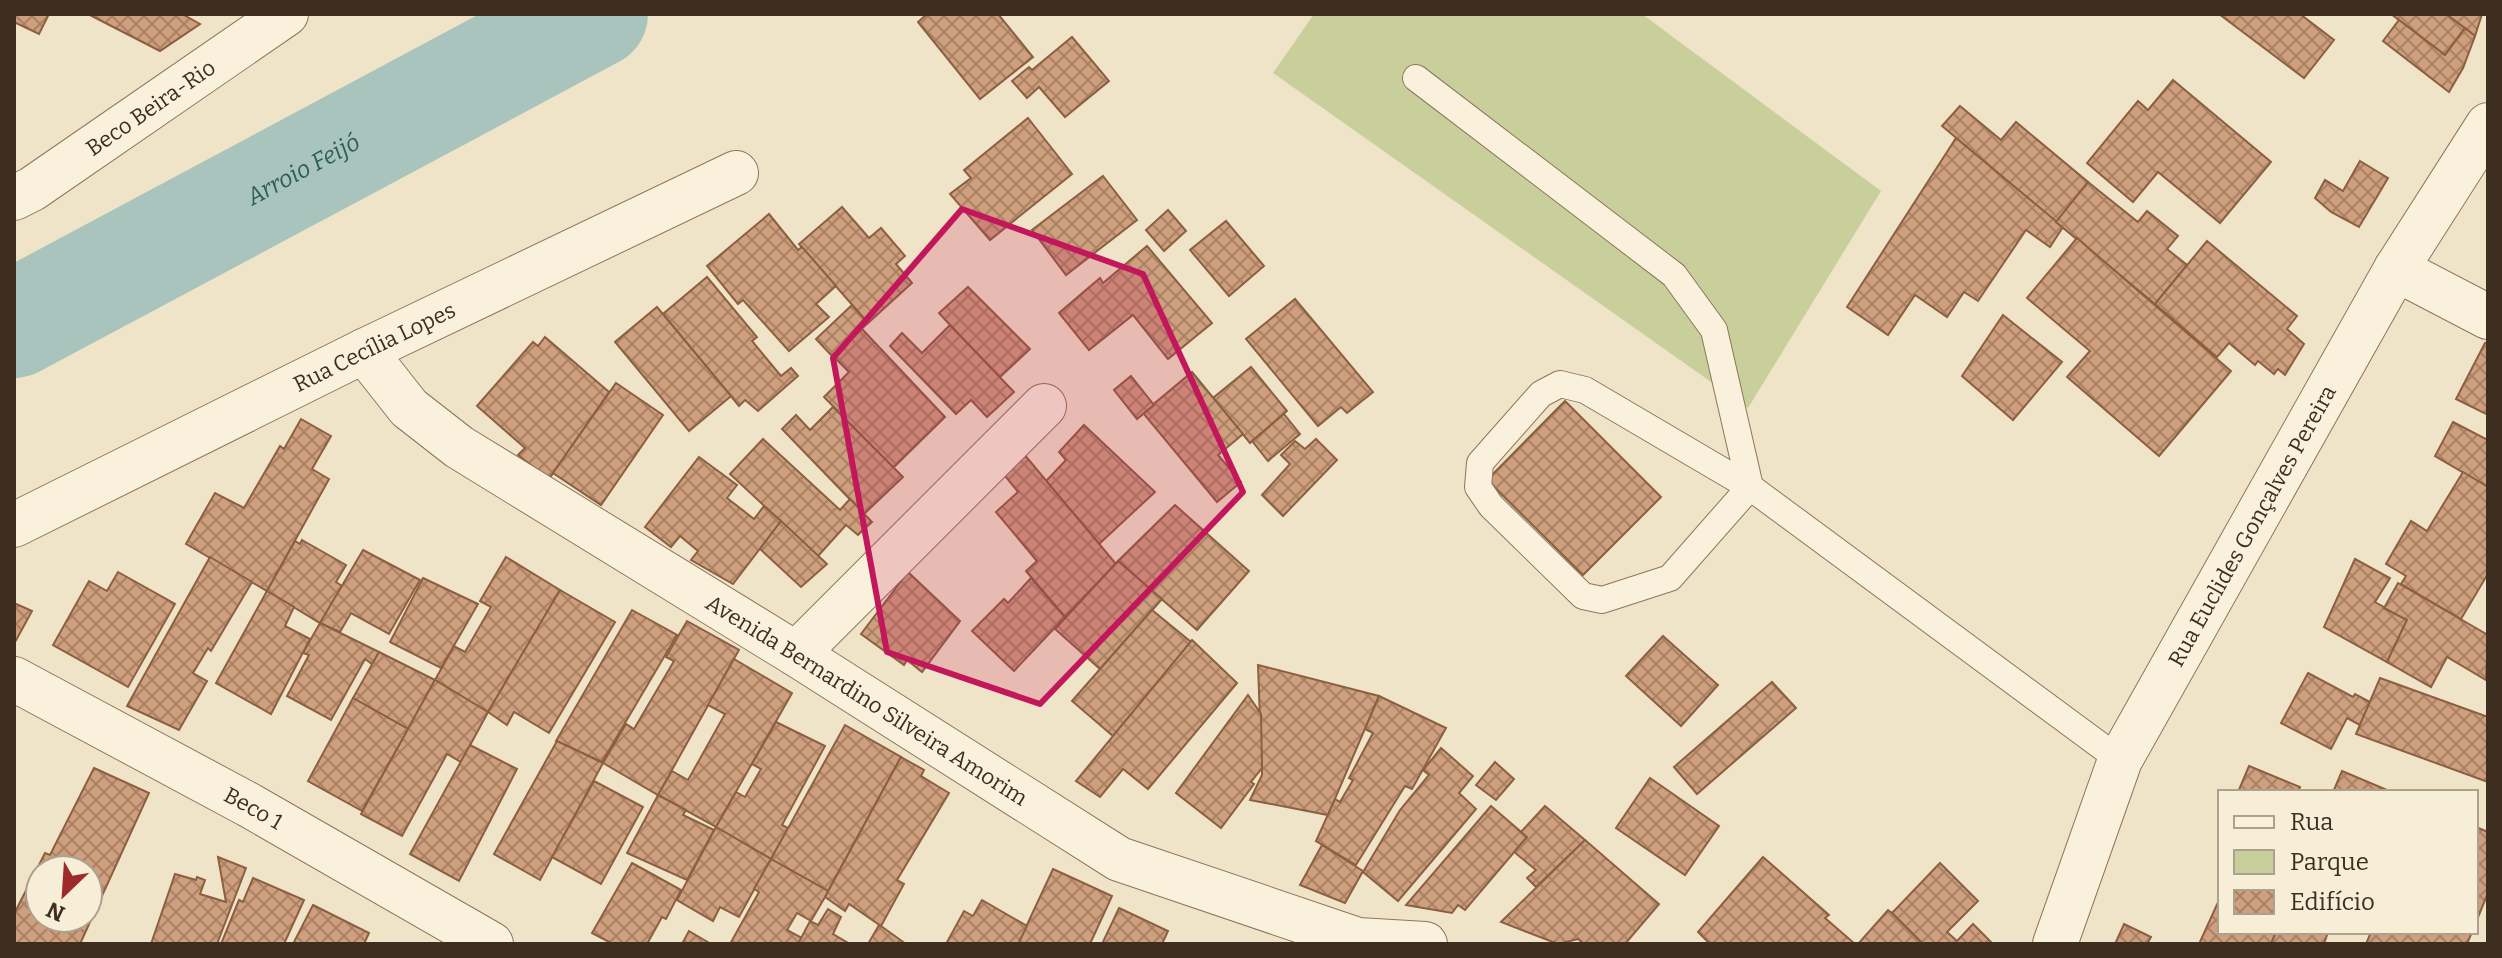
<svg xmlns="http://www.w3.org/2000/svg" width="2502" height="958" font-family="Bitter,serif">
<defs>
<pattern id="building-cross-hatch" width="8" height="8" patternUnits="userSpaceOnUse" patternTransform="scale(2)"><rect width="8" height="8" fill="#cf9f7d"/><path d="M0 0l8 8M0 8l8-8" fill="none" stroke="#a98266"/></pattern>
</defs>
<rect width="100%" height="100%" fill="#f0e4c8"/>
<polygon fill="#c9cf9b" points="1314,14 1642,14 1881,191 1748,408 1273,73"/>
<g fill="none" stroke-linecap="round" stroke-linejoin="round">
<path stroke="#a9c4bc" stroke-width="108" id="s1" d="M14,324L594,14"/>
</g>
<g fill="url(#building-cross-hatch)" stroke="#8d5f41" stroke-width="2" fill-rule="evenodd">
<polygon points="14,14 49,14 39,34 14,22"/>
<polygon points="88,14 182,14 200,24 160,51"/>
<polygon points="927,14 998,14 1033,57 980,99 918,22"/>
<polygon points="2219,14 2300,14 2334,40 2304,78"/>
<polygon points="2391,14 2446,14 2465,28 2445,55"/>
<polygon points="2446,14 2482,14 2475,36 2465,28"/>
<polygon points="2399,20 2445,55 2465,28 2475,36 2463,68 2449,92 2383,41"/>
<polygon points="1072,37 1109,81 1065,117 1039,87 1027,98 1012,81 1029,67 1032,70"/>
<polygon points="2173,80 2271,162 2220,223 2158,172 2133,202 2087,163 2138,101 2148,110"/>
<polygon points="1960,106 2001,140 2016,122 2088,182 2056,222 1942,126"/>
<polygon points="1028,118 1072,174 990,240 950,194 971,178 964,170"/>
<polygon points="1956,138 2063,227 2050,247 2026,230 1978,301 1964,292 1947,317 1915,295 1888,335 1847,307"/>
<polygon points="2360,161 2388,178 2359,227 2331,212 2315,198 2325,180 2343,191"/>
<polygon points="1103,176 1137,220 1066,275 1032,230"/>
<polygon points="2088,182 2138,222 2147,211 2178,236 2167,249 2187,265 2155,304 2056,222"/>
<polygon points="842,207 869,238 881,228 905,256 896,264 912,283 868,323 799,244"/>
<polygon points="1168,210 1186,231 1164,251 1146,230"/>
<polygon points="769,214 798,250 802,247 836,286 816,304 829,317 789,351 743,300 738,304 707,266"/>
<polygon points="1226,221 1264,266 1229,296 1190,250"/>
<polygon points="2077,238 2231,371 2159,456 2067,377 2090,351 2027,298"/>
<polygon points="2207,241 2297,316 2287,329 2304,344 2285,375 2278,369 2274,374 2258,361 2255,365 2229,343 2217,357 2155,304"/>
<polygon points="1147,246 1212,323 1168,359 1133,315 1089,350 1059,313 1100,278 1103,283"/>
<polygon points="707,277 757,337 752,341 781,376 791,368 798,376 758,411 745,400 739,406 663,314"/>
<polygon points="968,287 1030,349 999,378 939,313"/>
<polygon points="1295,299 1373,392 1347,413 1341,407 1318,426 1246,339"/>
<polygon points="852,305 868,323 832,356 816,339"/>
<polygon points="657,307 731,396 689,431 615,342"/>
<polygon points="2003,315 2062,362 2013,420 1962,376"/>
<polygon points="950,325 1014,392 987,417 971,400 956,414 890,346 902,333 922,353"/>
<polygon points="862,329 945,417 893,468 824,397 849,372 833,356"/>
<polygon points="545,337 609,392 549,479 518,455 525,448 477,406 533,342 538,346"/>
<polygon points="2485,343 2488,344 2488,415 2456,399"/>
<polygon points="1251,367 1287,411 1250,443 1213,398"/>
<polygon points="1192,372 1243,434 1218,455 1241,482 1217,502 1143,413"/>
<polygon points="1131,376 1154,405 1137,419 1114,390"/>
<polygon points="616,383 663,415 601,505 553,473"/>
<polygon points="1565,401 1661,497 1583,575 1487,480"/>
<polygon points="833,407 903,477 864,514 782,429 796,415 810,430"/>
<polygon points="1284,414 1300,434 1268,461 1252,441"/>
<polygon points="301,419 331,436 312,469 329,479 267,591 186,544 215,493 244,508 280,446 284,449"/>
<polygon points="2453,422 2488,440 2488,487 2435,456"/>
<polygon points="1084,425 1155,492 1099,544 1046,481 1066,460 1059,452"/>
<polygon points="763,439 840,510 850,499 872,522 858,535 846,525 818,556 730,474"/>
<polygon points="1316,439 1337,460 1283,516 1262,495 1290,464 1281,455 1295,441 1305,449"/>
<polygon points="1023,453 1116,564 1065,617 1026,571 1037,561 996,512 1018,492 1002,472"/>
<polygon points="699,457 737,485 727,498 754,519 764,506 781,521 733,584 691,560 698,551 680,536 671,547 645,527"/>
<polygon points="2463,472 2488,487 2488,579 2486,577 2461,619 2401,584 2406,576 2386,564 2411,521 2427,531"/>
<polygon points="1175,505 1249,571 1197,630 1118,561"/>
<polygon points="781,521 827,564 801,587 760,549"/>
<polygon points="302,540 346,565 336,582 342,586 320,623 267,591 295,541 300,544"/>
<polygon points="363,550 420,580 389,634 351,613 340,632 320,623"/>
<polygon points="210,557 252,582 211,651 208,648 193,673 207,681 179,730 127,706"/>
<polygon points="506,557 560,590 488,712 435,680 454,646 465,652 491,607 480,601"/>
<polygon points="2355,559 2390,578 2375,602 2407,620 2387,662 2324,627"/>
<polygon points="1118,561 1162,599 1100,669 1055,629"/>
<polygon points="118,572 175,604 128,687 53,645 89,581 107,591"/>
<polygon points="908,572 960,621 922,672 907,660 904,665 861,634"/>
<polygon points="423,578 478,604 441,668 390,642"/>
<polygon points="1031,578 1065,617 1014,671 972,631 1004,599 1008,603"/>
<polygon points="2398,583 2488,635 2486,680 2447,657 2431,687 2387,662 2407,620 2384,608"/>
<polygon points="560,590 615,622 549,733 514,712 507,725 488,712"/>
<polygon points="267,591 294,607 285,626 310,639 271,714 216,683"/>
<polygon points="14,603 32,611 14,644"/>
<polygon points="632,610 677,635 602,762 556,741"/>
<polygon points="1152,610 1191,642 1113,736 1072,701"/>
<polygon points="687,621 739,650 658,795 603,763 626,724 634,729 674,661 666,657"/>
<polygon points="320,623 379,652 372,664 365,659 331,720 287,696 309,655 303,653"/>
<polygon points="1663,636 1718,685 1681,726 1626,676"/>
<polygon points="1192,640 1237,683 1148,789 1123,769 1100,797 1076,781"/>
<polygon points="379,652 435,680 408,729 353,698"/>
<polygon points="734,659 792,693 716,827 658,795 672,771 688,780 725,714 708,705"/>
<polygon points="1258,665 1379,696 1328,815 1250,800 1262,775"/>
<polygon points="2308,673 2353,697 2355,694 2370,702 2360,725 2347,718 2331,749 2281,723"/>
<polygon points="2380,678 2488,717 2488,782 2356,734"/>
<polygon points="435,680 488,712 461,762 447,754 402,836 361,814"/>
<polygon points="1772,682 1796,708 1697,794 1674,767"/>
<polygon points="1248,695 1261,714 1262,768 1251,782 1254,784 1221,828 1176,793"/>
<polygon points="1379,696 1446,728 1412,789 1405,786 1356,865 1316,841 1335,799 1340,802 1353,780 1349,778 1373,733 1365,729"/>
<polygon points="353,698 408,729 362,811 308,781"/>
<polygon points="776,722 825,746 782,825 788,828 771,859 716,827 736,792 745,797 761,769 752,764"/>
<polygon points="845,725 901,757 828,891 771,859"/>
<polygon points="557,741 603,763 540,880 494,854"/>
<polygon points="470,745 517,769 459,881 410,854"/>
<polygon points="1441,748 1473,776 1459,793 1476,809 1398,901 1363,872 1400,810 1429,775 1423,770"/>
<polygon points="901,757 924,770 921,776 949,793 897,880 904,884 881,926 849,904 845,911 825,897"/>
<polygon points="1495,762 1514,779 1496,800 1476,785"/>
<polygon points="2249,766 2300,787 2298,792 2238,792"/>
<path d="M94,768L149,793L80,944H14V914L45,853L50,855ZM40,870H88V918H40Z"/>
<polygon points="2342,771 2387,790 2386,792 2333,792"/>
<polygon points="1650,778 1719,826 1685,875 1616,828"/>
<polygon points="594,781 643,807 601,884 552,857"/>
<polygon points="658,795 686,810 683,815 714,830 687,880 627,853"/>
<polygon points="1491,806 1527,837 1465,910 1458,905 1452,913 1406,905"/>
<polygon points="1545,806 1585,840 1536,887 1527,878 1536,870 1514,852 1527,837 1521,832"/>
<polygon points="716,827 771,859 739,917 720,907 713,921 677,900"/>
<polygon points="2476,827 2488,832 2488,893 2476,922"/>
<polygon points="1585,840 1659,904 1625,944 1584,944 1578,939 1558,944 1501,922"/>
<polygon points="1322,845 1363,871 1345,903 1300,885"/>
<polygon points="218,857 246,868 217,944 151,944 175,874 196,880 197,877 205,880 200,894 226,902"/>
<polygon points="1763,857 1829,915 1825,918 1855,944 1710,944 1698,932"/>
<polygon points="771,859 828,891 825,897 811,921 797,913 787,930 802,938 798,944 730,944 759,892 754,889"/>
<polygon points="632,863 681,890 666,919 662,917 647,944 613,944 592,933"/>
<polygon points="1940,863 1978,901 1947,932 1957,941 1973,924 1993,944 1923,944 1892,913"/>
<polygon points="1053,869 1112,896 1090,944 1018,944"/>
<polygon points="253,878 304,900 284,944 221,944 239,900 243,902"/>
<polygon points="2220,898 2220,932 2276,932 2271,944 2199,944"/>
<polygon points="982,900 1027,926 1018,944 946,944 964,911 973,916"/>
<polygon points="313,905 369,933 364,944 293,944"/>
<polygon points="1119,908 1168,931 1162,944 1102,944"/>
<polygon points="828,909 841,917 833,934 850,944 798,944 810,921 818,925"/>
<polygon points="1888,910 1892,913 1923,944 1858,944"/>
<polygon points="2124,924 2151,937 2147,944 2115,944"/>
<polygon points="879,925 881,926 906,944 868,944"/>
<polygon points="689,931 711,944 682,944"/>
<polygon points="2276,932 2328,932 2324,944 2271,944"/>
<polygon points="2371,932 2472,932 2467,944 2366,944"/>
</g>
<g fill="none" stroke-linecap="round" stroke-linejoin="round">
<defs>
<g id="service">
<polyline points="1416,78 1674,275 1714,330 1750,487"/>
<polyline points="1750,487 1670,578 1602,600 1583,596 1491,506 1478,487 1480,463 1541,394 1560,384 1585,390 1750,487 2120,760"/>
</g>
<g id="minor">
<path id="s2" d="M14,198L32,189L286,14"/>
<polyline points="2396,269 2488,317"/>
<path id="s3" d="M364,351L409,408L459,447L796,654L1119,859L1358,940L1425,944"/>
<path id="s4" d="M14,525L364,351L736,173"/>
<polyline points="796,654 1044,406"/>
<path id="s5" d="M14,679L249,805L491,944"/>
<path id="s6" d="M2055,944L2120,760L2396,269L2488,125"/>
</g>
</defs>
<use href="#service" stroke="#8d765c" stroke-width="28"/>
<use href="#minor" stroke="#8d765c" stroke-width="46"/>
<use href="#service" stroke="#faf1dc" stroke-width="26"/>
<use href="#minor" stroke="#faf1dc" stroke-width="44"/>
</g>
<path fill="#c2185b" fill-opacity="0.2" stroke="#c2185b" stroke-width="6" stroke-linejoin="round" d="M962,209L1143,274L1243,492L1040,704L887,652L833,358Z"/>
<g text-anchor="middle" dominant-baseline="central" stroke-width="7" stroke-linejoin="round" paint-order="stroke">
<g font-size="22" fill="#3d2e20" stroke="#f7eed8">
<text stroke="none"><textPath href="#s2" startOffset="164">Beco Beira-Rio</textPath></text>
<text stroke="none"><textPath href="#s4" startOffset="402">Rua Cecília Lopes</textPath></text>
<text stroke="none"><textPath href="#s6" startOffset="464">Rua Euclides Gonçalves Pereira</textPath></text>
<text stroke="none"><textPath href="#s3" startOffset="616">Avenida Bernardino Silveira Amorim</textPath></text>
<text stroke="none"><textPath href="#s5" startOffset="272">Beco 1</textPath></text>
</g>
<g font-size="24" font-style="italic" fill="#2f5d5a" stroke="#f7eed8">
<text stroke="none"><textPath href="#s1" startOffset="328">Arroio Feijó</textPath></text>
</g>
</g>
<rect width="2502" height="958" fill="none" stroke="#3d2e20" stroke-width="32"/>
<rect x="2218" y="790" width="260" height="144" fill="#f7eed8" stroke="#ada18e" stroke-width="2"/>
<rect x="2234" y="816" width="40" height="12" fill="#faf1dc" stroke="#ada18e" stroke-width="2"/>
<text x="2290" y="830" font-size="24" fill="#3d2e20">Rua</text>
<rect x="2234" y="850" width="40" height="24" fill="#c9cf9b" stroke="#ada18e" stroke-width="2"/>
<text x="2290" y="870" font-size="24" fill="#3d2e20">Parque</text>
<rect x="2234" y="890" width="40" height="24" fill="url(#building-cross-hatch)" stroke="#ada18e" stroke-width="2"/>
<text x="2290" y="910" font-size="24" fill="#3d2e20">Edifício</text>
<g transform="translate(64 894) rotate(205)"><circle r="38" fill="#f7eed8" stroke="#ada18e" stroke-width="2"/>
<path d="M0-6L14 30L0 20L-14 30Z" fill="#9e2a2b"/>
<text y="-12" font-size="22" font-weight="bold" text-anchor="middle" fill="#3d2e20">N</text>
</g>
</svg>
